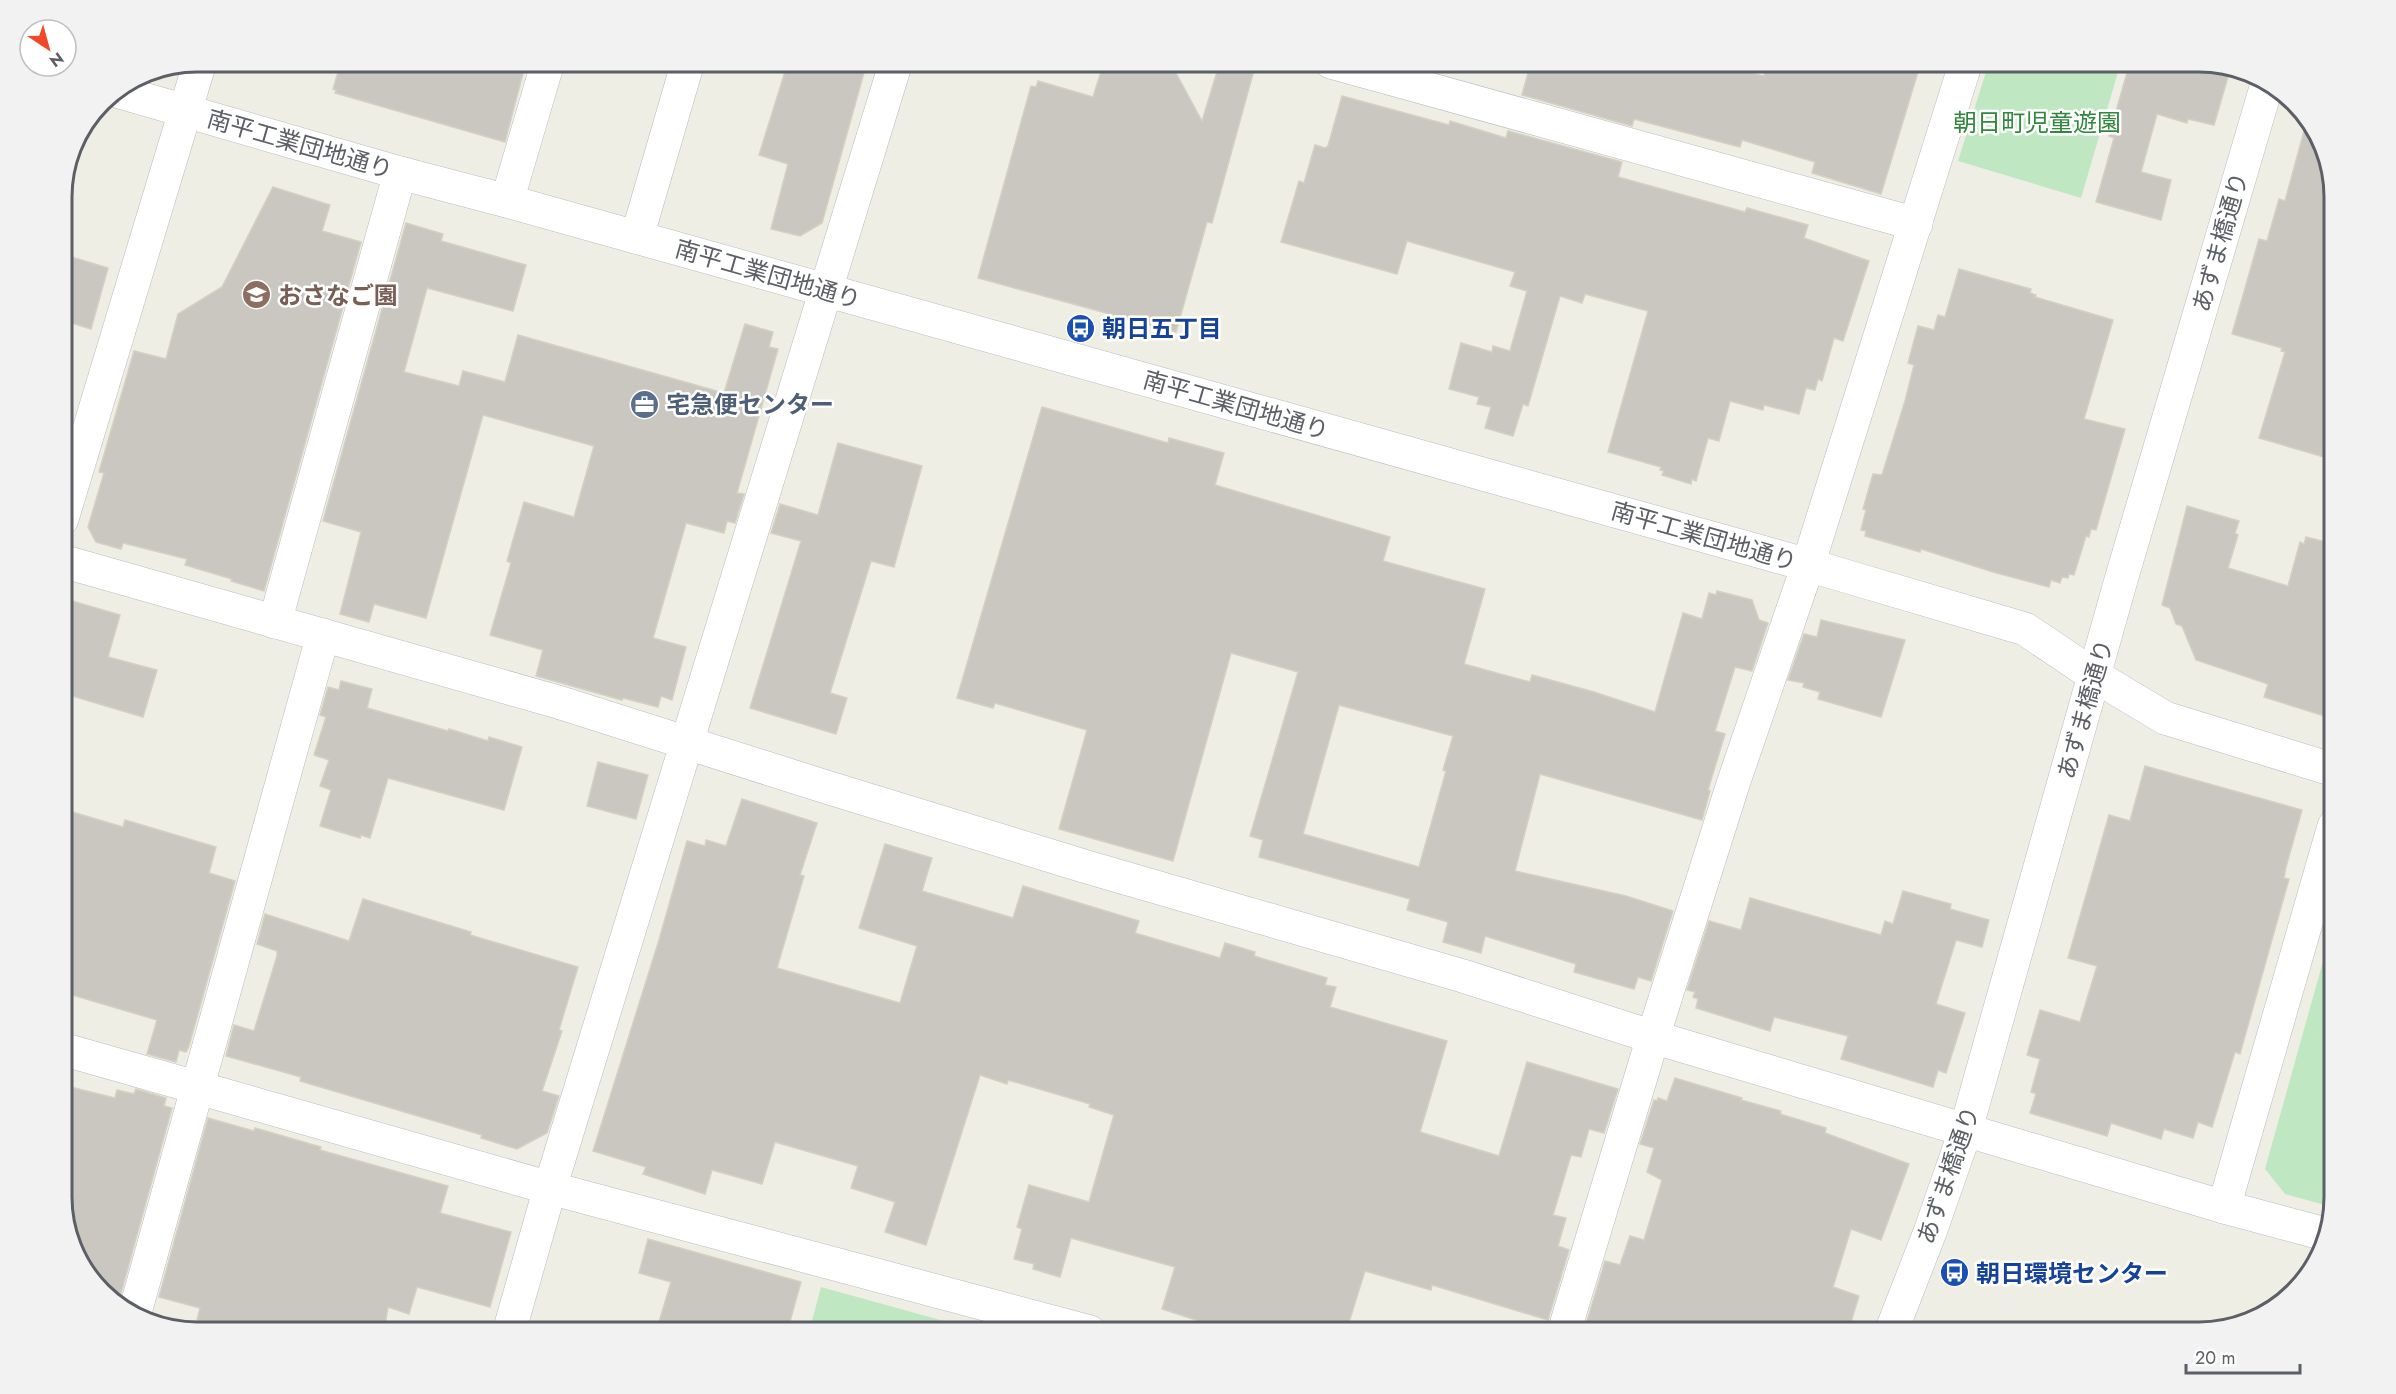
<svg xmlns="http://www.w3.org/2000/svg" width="2396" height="1394" font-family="Jost,'Noto Sans JP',sans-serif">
<rect width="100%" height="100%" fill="#efeee4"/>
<g fill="#bfe8c2">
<polygon points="1989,62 2121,62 2081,198 1958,161"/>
<polygon points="2334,922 2334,1197 2332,1207 2285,1194 2265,1169"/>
<polygon points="821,1287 984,1332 809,1332"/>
</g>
<g fill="#cac7c1" stroke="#d4d0c2" stroke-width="1.5" fill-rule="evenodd">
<polygon points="341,62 526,62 505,142 335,93 336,90 333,89"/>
<polygon points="788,62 867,62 822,223 800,236 771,229 788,164 759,155"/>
<polygon points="1104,62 1170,62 1202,121 1220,62 1254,70 1212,223 1207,222 1176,332 978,278 1031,86 1036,87 1038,81 1093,97"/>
<polygon points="1531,62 1707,62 1764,76 1766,62 1921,62 1881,194 1812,173 1815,162 1742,140 1740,147 1634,119 1632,126 1522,95"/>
<polygon points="2130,62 2199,62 2230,70 2214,125 2188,119 2187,123 2157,114 2141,172 2171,180 2161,220 2096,202 2114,138 2109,136"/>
<polygon points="1342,96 1449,125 1450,121 1506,138 1508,131 1512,132 1622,162 1618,177 1745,212 1747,208 1808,225 1804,238 1869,261 1843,341 1834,338 1822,381 1818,379 1815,390 1806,388 1799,414 1764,405 1763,410 1730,401 1719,441 1708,438 1696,481 1692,479 1691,484 1662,475 1664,471 1660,470 1661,467 1608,452 1648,311 1585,294 1582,303 1560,296 1528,406 1523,404 1513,436 1485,428 1491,407 1477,404 1479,397 1449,389 1461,343 1492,352 1493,346 1510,351 1527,291 1510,286 1515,272 1407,241 1397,274 1281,242 1299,181 1304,183 1315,145 1325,148 1328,146"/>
<polygon points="2307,120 2316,129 2334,188 2327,213 2334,215 2334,460 2259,438 2285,352 2281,351 2282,348 2232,334 2259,239 2267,241 2279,199 2285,201"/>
<polygon points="273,187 330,205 322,231 361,242 264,591 231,581 232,579 185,565 187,559 123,543 121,549 96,542 88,527 104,473 99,472 134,351 166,359 178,314 222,287"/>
<polygon points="406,223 443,234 441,241 526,265 513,311 427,288 404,372 459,386 463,371 505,382 518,335 724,393 745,324 773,332 769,347 778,349 737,493 744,494 735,523 727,521 724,533 686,523 653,638 686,647 672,700 661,696 658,707 623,698 622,700 536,676 543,650 490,635 511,563 507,561 524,502 574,517 594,446 483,415 426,618 374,604 369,622 340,614 361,532 323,521"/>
<polygon points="62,254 108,268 91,329 62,320"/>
<polygon points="1959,269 2031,289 2030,293 2036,295 2035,297 2113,320 2084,419 2125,429 2096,530 2091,529 2089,537 2086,536 2074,575 2069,574 2068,578 2062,577 2060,583 2051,580 2049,587 1993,572 1921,549 1920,552 1865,536 1866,531 1861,530 1866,510 1863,509 1873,474 1882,475 1905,401 1914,365 1908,363 1918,326 1934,330 1938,315 1945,317"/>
<path d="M1042,407L1168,443L1169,438L1224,453L1215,485L1390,537L1383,561L1485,589L1464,664L1530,682L1532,675L1594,692L1655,712L1683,613L1702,619L1709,593L1716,595L1717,591L1752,600L1759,620L1768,623L1752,671L1735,667L1715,731L1725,734L1708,790L1710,791L1702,820L1540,774L1515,871L1626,896L1673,911L1651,981L1638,977L1634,989L1574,972L1576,964L1485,936L1481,953L1443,942L1448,922L1407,910L1410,899L1259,857L1263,840L1250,836L1298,672L1231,653L1173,861L1059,829L1087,730L995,703L993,708L957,698ZM1339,705L1453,736L1443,770L1446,771L1419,867L1303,834Z"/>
<polygon points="838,443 922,466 894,567 871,561 830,693 847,698 836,734 750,708 801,541 771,533 780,504 818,515"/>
<polygon points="2187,506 2239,521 2235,533 2238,535 2228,568 2288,586 2300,542 2304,544 2306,537 2334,544 2334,719 2264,697 2268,684 2196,660 2182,626 2176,624 2170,608 2162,605"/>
<polygon points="62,598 120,615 108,657 157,670 143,717 62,693"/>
<polygon points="1821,620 1905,640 1881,717 1818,699 1820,692 1803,687 1804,683 1788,680 1804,634 1817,637"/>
<polygon points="341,681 372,689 367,708 448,731 449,729 488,741 489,737 522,747 504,810 388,778 370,838 361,835 360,838 320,826 331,790 320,786 329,760 314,755 326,717 320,715 328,687 339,690"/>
<polygon points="598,762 648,775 636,819 587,806"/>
<polygon points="2145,766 2302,810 2286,867 2284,878 2289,879 2240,1054 2235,1052 2212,1127 2198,1122 2193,1138 2164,1129 2161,1139 2111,1123 2107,1136 2030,1113 2036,1094 2031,1092 2040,1059 2027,1055 2040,1010 2080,1022 2097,966 2068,958 2109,815 2130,821"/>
<polygon points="742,799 817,823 800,875 804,876 777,968 900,1003 917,946 859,928 885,844 932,858 922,891 1013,918 1023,886 1139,921 1135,933 1220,958 1225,943 1255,952 1254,956 1327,978 1325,985 1336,987 1330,1007 1447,1041 1420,1132 1499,1156 1527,1062 1618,1089 1604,1133 1589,1129 1581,1157 1571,1155 1553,1215 1566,1218 1558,1246 1569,1250 1548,1320 1432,1285 1431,1290 1365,1271 1346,1332 1233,1332 1162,1309 1175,1267 1071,1238 1060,1277 1033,1269 1034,1264 1014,1259 1022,1229 1017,1227 1029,1185 1089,1202 1114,1115 1089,1107 1090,1104 1008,1080 1007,1084 980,1075 926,1245 885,1232 895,1202 851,1188 858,1166 775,1142 762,1184 712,1170 705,1194 643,1174 646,1167 593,1151 659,940 687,841 705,846 706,840 726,846"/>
<polygon points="62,809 123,827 125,820 216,847 209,873 235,881 189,1046 186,1052 179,1050 176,1062 147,1054 157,1020 62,992"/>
<polygon points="1903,891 1951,904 1950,909 1989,920 1982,947 1956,940 1936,1004 1965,1013 1946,1073 1938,1070 1933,1087 1841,1059 1848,1036 1774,1017 1770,1031 1696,1008 1698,999 1693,997 1695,992 1687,990 1709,921 1741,930 1750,898 1881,935 1885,921 1893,924"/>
<polygon points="363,899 471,932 470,935 578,967 559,1030 562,1031 542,1091 559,1096 547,1133 517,1149 481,1138 482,1135 300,1081 301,1077 226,1056 234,1025 254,1031 277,956 277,951 257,944 265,914 349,941"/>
<polygon points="1675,1078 1742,1098 1741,1100 1781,1111 1780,1114 1826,1128 1825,1133 1909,1164 1881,1240 1851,1229 1833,1287 1859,1296 1848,1332 1584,1331 1605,1261 1620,1265 1630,1236 1644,1240 1662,1180 1647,1172 1654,1148 1640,1144 1654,1100 1657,1101 1658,1098 1667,1101"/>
<polygon points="62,1085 115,1098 117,1090 134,1094 136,1089 166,1098 164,1106 172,1108 118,1304 84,1272 85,1265 82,1265 62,1206"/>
<polygon points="208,1118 254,1131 255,1128 321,1147 320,1150 448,1186 440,1213 511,1232 490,1307 417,1287 409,1314 388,1307 384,1332 194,1332 200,1308 159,1297"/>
<polygon points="648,1239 801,1282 787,1332 656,1332 671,1282 639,1273"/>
</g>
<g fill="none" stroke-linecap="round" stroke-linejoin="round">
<defs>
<g id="minor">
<polyline points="1331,62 1916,224"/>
<polyline points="507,201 548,62"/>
<polyline points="637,237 688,62"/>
<polyline points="62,519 200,62"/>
<polyline points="275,622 400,173"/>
<polyline points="62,1049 550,1188 1090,1332"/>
<polyline points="2224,1207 2334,826"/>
<polyline points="134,1316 323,635"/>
<polyline points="509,1332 550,1188 896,62"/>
<polyline points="1564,1332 1653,1037 1733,784 1808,565 1966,62"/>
</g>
<g id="tertiary">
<polyline points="116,91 400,173 507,201 1808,565 2025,629 2095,676 2165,718 2334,770"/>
<polyline points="62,561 558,702 823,786 1087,867 1463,976 1653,1037 2224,1207 2325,1234"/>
<polyline points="1891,1332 1930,1232 1966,1129 2121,580 2268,81"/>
</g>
</defs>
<use href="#minor" stroke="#b9bbc0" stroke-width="34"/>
<use href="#tertiary" stroke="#b9bbc0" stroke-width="34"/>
<use href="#minor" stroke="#fff" stroke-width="33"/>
<use href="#tertiary" stroke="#fff" stroke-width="33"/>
</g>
<defs>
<symbol id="school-disc" viewBox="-11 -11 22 22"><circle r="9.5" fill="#8d6e63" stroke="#fff"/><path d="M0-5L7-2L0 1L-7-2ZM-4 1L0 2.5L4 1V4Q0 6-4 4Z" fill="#fff"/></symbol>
<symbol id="bus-disc" viewBox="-11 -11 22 22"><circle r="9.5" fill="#1a4fb4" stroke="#fff"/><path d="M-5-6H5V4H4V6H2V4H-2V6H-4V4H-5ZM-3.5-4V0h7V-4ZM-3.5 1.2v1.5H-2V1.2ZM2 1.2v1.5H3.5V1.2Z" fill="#fff"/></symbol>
<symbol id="office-disc" viewBox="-11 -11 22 22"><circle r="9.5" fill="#5c6f8a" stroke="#fff"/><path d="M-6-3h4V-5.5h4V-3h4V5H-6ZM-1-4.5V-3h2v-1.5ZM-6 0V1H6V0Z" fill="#fff"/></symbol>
</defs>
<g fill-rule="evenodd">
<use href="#school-disc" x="240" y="278" width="33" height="33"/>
<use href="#bus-disc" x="1064" y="312" width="33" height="33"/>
<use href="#office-disc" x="628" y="388" width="33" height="33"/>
<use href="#bus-disc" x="1938" y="1256" width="33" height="33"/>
</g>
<g text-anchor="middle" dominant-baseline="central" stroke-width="5" stroke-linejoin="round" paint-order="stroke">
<g font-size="24" fill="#31873d" stroke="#fff">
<text x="2037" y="122">朝日町児童遊園</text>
</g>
<g font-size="24" fill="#5c5f65" stroke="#fff">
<text transform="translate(300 144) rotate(16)">南平工業団地通り</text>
<text transform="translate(2220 242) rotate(-74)">あずま橋通り</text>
<text transform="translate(768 274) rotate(16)">南平工業団地通り</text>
<text transform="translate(1236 405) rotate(16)">南平工業団地通り</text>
<text transform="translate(1704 536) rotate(16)">南平工業団地通り</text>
<text transform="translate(2085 709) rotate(-74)">あずま橋通り</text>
<text transform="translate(1948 1175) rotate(-71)">あずま橋通り</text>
</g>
<g font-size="24" font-weight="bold" fill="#785e54" stroke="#fff" text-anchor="start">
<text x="278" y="295">おさなご園</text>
</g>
<g font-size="24" font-weight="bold" fill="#164399" stroke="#fff" text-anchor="start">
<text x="1102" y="328">朝日五丁目</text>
<text x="1976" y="1273">朝日環境センター</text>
</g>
<g font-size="24" font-weight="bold" fill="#4e5e75" stroke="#fff" text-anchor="start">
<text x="666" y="404">宅急便センター</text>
</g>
</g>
<path d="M0 0H2396V1394H0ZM197 72H2199A125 125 0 0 1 2324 197V1197A125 125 0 0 1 2199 1322H197A125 125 0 0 1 72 1197V197A125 125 0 0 1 197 72Z" fill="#f2f2f3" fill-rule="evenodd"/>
<path fill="none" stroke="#5c5f65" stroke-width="3" d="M197 72H2199A125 125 0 0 1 2324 197V1197A125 125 0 0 1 2199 1322H197A125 125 0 0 1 72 1197V197A125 125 0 0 1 197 72Z"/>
<g transform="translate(48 48) rotate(144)"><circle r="28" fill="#ffffff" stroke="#bebfc1" stroke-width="1.5"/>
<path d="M0-4.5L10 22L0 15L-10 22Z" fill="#f14827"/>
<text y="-9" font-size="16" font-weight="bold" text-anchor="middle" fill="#5c5f65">N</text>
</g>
<path d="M2186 1364v9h114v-9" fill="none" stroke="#5c5f65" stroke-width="3"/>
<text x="2195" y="1364" font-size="18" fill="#5c5f65" stroke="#ffffff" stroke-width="4.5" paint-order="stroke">20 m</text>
</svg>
